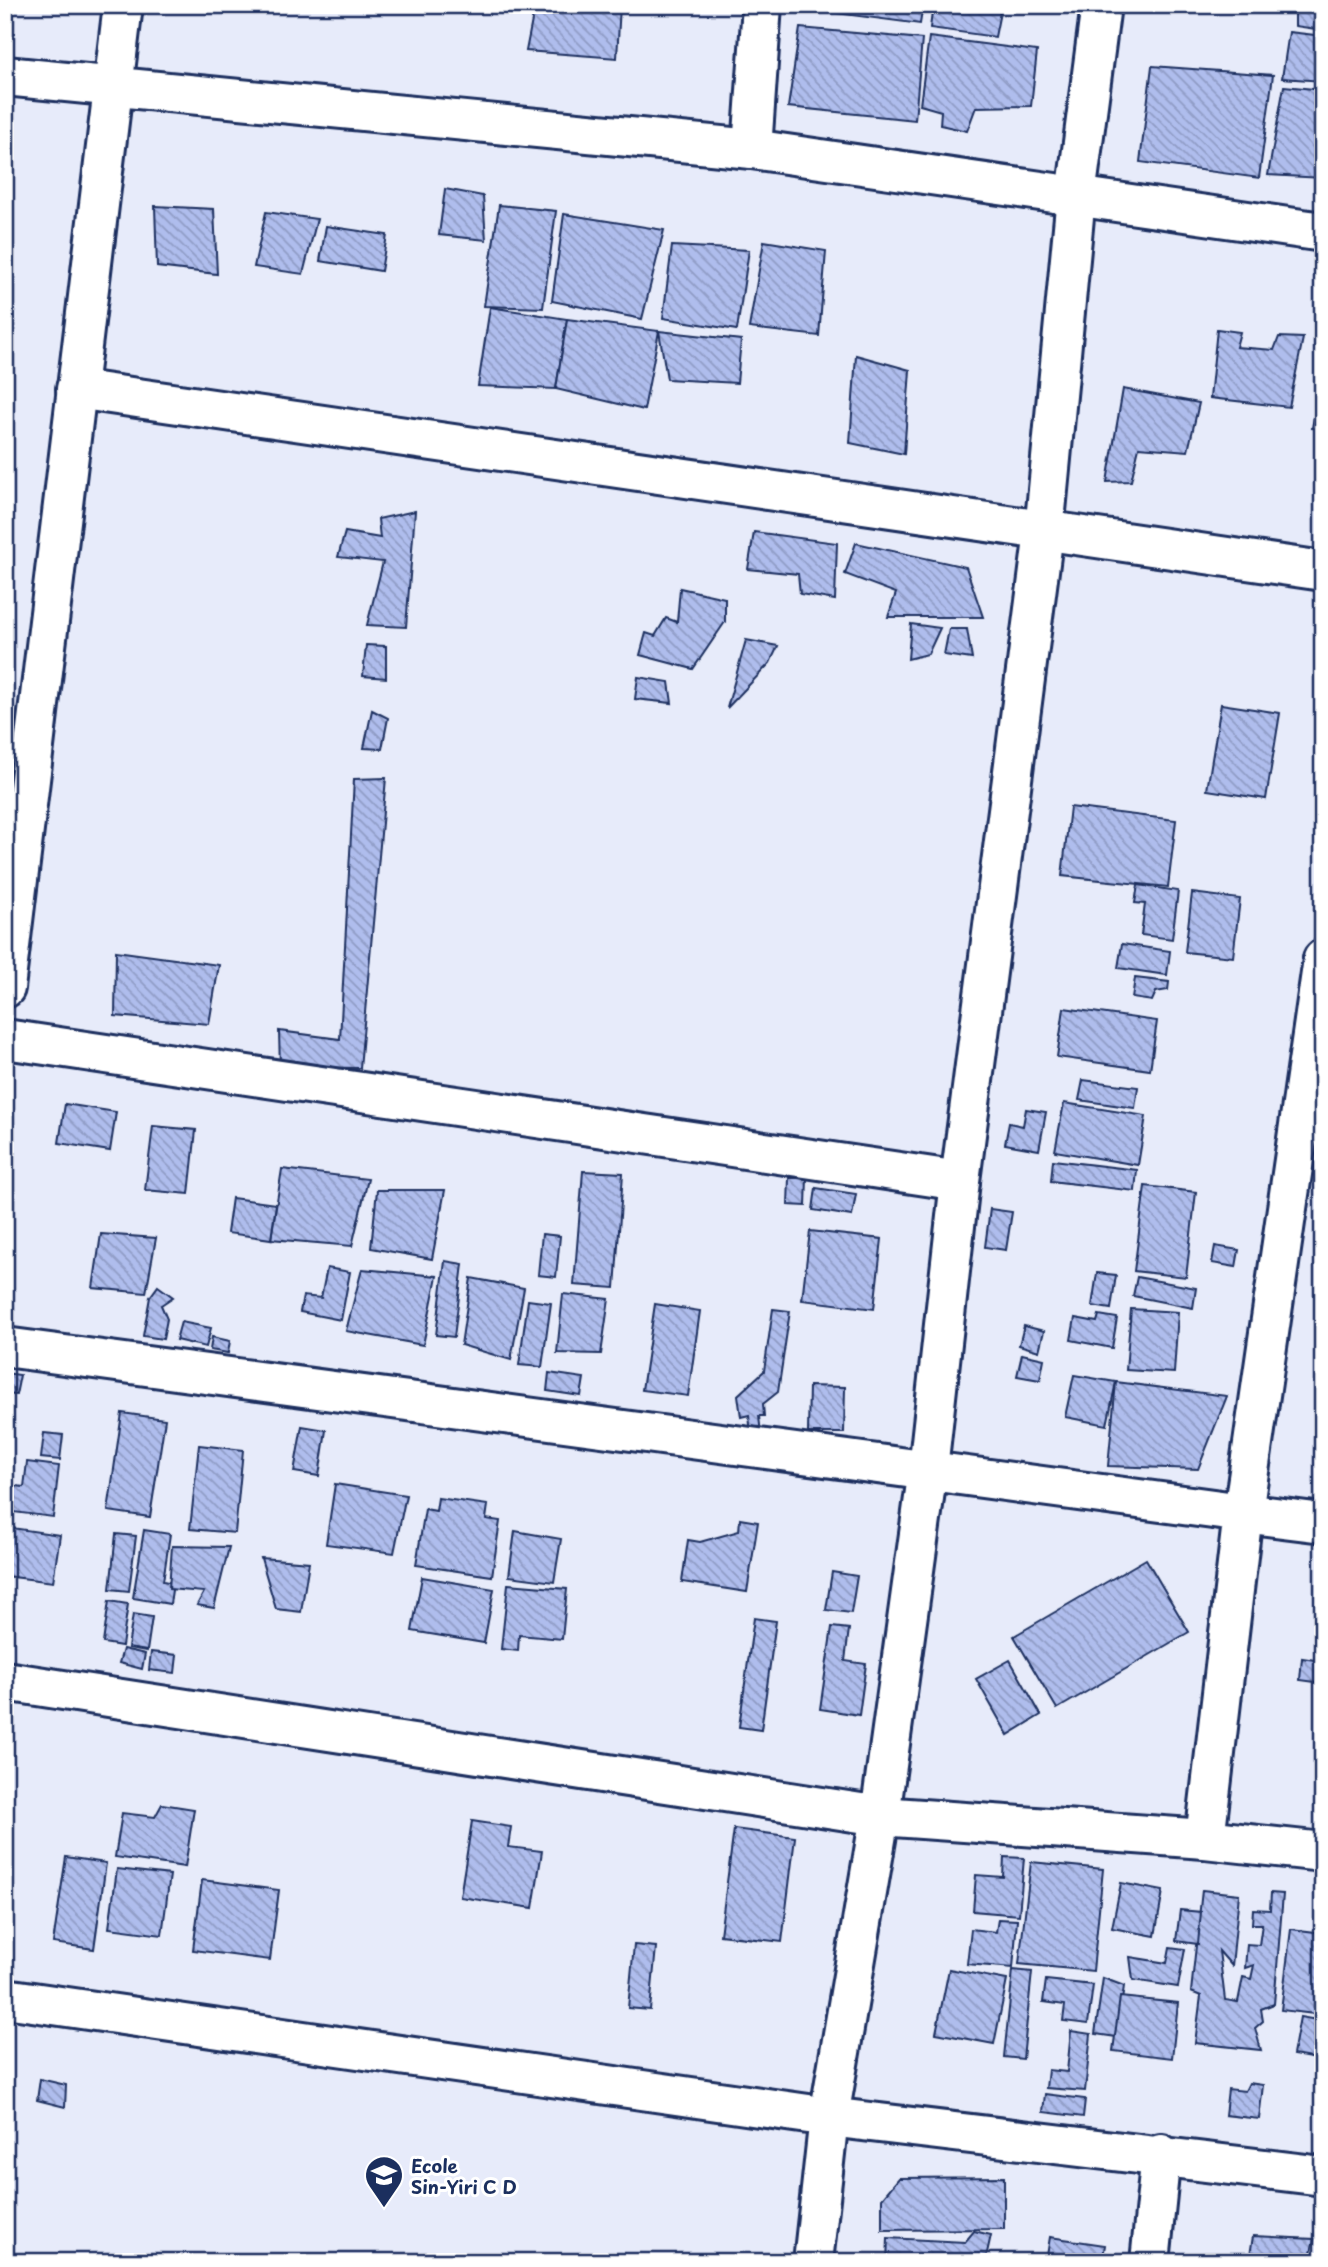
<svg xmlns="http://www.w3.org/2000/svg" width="1328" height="2267" font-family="'Playpen Sans',sans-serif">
<defs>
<pattern id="building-back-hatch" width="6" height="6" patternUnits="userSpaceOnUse" patternTransform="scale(1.75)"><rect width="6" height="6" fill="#afbded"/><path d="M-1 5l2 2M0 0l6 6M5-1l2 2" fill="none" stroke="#8e9ac3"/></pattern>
</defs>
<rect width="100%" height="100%" fill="#e7ebfa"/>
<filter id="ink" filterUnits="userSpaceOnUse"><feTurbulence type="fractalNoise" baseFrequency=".0143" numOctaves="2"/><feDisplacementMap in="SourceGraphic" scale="14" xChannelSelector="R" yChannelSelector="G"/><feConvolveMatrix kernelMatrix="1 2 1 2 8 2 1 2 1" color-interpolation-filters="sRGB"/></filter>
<g filter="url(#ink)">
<g fill="url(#building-back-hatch)" stroke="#1b2f5e" stroke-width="2">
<polygon points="535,5 620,5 617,58 526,51"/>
<polygon points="829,5 923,5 920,24 828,12"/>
<polygon points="933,5 986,5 1000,12 995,37 930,28"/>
<polygon points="1295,5 1323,5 1323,30 1295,26"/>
<polygon points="800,28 922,39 915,120 788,107"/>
<polygon points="1289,32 1323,36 1323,81 1282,78"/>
<polygon points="929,37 1037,51 1031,106 976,107 967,131 940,125 941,111 920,105"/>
<polygon points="1152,66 1273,75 1259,178 1140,162"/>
<polygon points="1284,86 1323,90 1323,178 1268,175"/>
<polygon points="445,189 483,196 486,240 439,235"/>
<polygon points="499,205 556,211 543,308 484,306"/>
<polygon points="155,206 214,209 217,274 157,267"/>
<polygon points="266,212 317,219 303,274 254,267"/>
<polygon points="564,214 664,230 642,319 552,301"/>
<polygon points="326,226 387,235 381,271 320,261"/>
<polygon points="764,241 826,251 819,336 749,328"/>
<polygon points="672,246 749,250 737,330 663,318"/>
<polygon points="490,307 567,319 556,389 478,386"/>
<polygon points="567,319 659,331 644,410 556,389"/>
<polygon points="1217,329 1240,332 1236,347 1274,350 1279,337 1303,338 1289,407 1210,398"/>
<polygon points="659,331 741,340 737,383 667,379"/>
<polygon points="856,355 910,370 904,454 850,443"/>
<polygon points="1323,363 1323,393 1319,393"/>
<polygon points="1123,389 1199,403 1188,451 1139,447 1131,481 1107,482"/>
<polygon points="1316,406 1323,407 1323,429 1312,428"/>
<polygon points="415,511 406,627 367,625 383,562 338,557 345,532 380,538 378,519"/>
<polygon points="754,532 837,543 835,600 800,594 798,574 748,569"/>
<polygon points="856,543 966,567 983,617 888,617 896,593 845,574"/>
<polygon points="680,588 725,598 725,622 693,669 640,655 646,633 655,636 666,618 677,622"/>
<polygon points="911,624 940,628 928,654 908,659"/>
<polygon points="949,629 967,629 972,659 944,655"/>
<polygon points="746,640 778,646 770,663 727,708"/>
<polygon points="366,645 386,646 386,678 363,676"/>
<polygon points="638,677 669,682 672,703 635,699"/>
<polygon points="1221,704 1280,713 1266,799 1207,790"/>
<polygon points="372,710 388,718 382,749 364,748"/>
<polygon points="386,778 360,1068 280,1067 279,1031 340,1039 354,779"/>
<polygon points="1070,807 1176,820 1168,887 1062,876"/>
<polygon points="1138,885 1178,891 1172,939 1141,935 1145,904 1135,903"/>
<polygon points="1192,893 1240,899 1233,957 1185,952"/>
<polygon points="1122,944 1170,951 1167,975 1118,968"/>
<polygon points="116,951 219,965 209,1024 115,1016"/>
<polygon points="1135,978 1169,982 1168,990 1156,992 1152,1001 1132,998"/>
<polygon points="1064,1008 1157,1021 1150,1070 1057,1057"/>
<polygon points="1083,1080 1138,1087 1135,1108 1079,1100"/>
<polygon points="1064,1103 1146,1116 1138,1165 1055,1151"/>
<polygon points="65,1104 116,1112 110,1151 59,1143"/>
<polygon points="1026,1109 1046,1112 1039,1150 1005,1144 1009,1123 1023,1126"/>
<polygon points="153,1126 196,1130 189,1194 145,1190"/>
<polygon points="1053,1160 1137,1170 1135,1191 1051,1181"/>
<polygon points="282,1169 368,1179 352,1246 271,1239"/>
<polygon points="583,1171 623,1173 615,1288 574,1285"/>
<polygon points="789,1178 807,1178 806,1206 788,1205"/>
<polygon points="1145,1186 1196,1192 1186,1277 1134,1271"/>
<polygon points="816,1188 856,1194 852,1216 813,1210"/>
<polygon points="377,1190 445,1190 432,1259 371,1248"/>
<polygon points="232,1198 276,1204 271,1239 227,1233"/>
<polygon points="990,1209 1012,1212 1006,1250 985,1247"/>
<polygon points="810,1231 882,1239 874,1309 802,1300"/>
<polygon points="101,1234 156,1238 146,1293 93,1288"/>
<polygon points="542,1234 560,1236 556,1277 538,1275"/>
<polygon points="1215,1246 1239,1250 1236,1267 1212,1263"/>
<polygon points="445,1261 463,1264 454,1337 436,1335"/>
<polygon points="327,1268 350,1272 341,1320 300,1312 303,1296 321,1298"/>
<polygon points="362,1269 437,1276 423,1345 346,1331"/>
<polygon points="1097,1273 1116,1275 1111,1309 1092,1306"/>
<polygon points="1137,1277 1196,1288 1193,1308 1133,1296"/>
<polygon points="471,1278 524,1288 511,1360 461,1345"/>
<polygon points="158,1286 173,1297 161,1305 167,1319 163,1339 143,1336 150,1297"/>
<polygon points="563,1294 609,1299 601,1354 557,1353"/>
<polygon points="528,1300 551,1303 542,1367 519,1365"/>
<polygon points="655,1304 700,1311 688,1396 642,1390"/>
<polygon points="773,1309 790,1311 778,1392 763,1404 764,1416 759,1416 761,1434 751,1435 749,1415 741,1417 738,1395 764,1371"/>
<polygon points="1131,1309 1178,1312 1174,1373 1126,1370"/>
<polygon points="1099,1315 1117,1318 1112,1348 1071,1340 1075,1318 1097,1322"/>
<polygon points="181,1322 211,1328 206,1347 176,1340"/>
<polygon points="1024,1326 1044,1331 1039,1351 1019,1345"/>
<polygon points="212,1337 230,1341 228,1353 210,1350"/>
<polygon points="1022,1354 1044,1359 1040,1380 1017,1376"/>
<polygon points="5,1373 20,1375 16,1395 5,1394"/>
<polygon points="549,1373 584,1378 581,1396 547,1391"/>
<polygon points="1074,1375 1116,1382 1107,1425 1065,1417"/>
<polygon points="1116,1382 1227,1396 1198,1469 1108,1466"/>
<polygon points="809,1386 845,1387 844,1433 808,1433"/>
<polygon points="122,1413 165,1419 150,1517 108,1511"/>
<polygon points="302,1426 326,1430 319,1476 294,1472"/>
<polygon points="44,1433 63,1435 60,1460 41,1458"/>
<polygon points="199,1445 243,1450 235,1533 190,1529"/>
<polygon points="27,1462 59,1466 53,1517 5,1511 9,1485 24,1487"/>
<polygon points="335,1484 406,1495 394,1553 326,1544"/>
<polygon points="438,1498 488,1505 486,1519 500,1521 492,1576 416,1565 425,1509 436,1511"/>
<polygon points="740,1519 758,1522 747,1592 682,1582 688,1540 700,1542 739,1531"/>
<polygon points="5,1527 60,1535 53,1582 5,1576"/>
<polygon points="144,1530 170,1534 163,1581 173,1583 170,1604 133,1598"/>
<polygon points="515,1531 561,1539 554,1582 509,1576"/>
<polygon points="116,1534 136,1536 129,1591 110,1589"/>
<polygon points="172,1546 229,1547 214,1608 197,1605 204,1592 169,1589"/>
<polygon points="261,1558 309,1562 301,1612 276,1609"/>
<polygon points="1146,1559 1189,1632 1057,1709 1014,1636"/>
<polygon points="832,1572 857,1576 851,1613 826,1610"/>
<polygon points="1323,1576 1323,1611 1319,1611"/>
<polygon points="422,1577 494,1589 484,1643 412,1631"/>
<polygon points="508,1584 567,1589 562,1639 519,1635 518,1651 501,1649"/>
<polygon points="109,1601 128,1604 122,1646 103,1643"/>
<polygon points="133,1614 152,1617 147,1651 128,1648"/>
<polygon points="754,1618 776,1621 761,1730 739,1727"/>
<polygon points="832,1627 849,1629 845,1661 866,1664 859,1715 820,1709"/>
<polygon points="1318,1637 1323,1637 1323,1683 1300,1680 1302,1658 1315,1660"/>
<polygon points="123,1649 145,1654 142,1669 119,1663"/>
<polygon points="151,1652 177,1655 175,1673 149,1670"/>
<polygon points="1010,1660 1041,1715 1008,1735 976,1679"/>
<polygon points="162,1804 194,1809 185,1867 115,1857 122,1813 155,1817"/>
<polygon points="472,1821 511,1827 508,1847 542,1851 533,1908 460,1897"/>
<polygon points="734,1829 795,1837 782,1942 720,1935"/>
<polygon points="66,1857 106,1863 94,1949 53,1943"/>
<polygon points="1004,1857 1024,1858 1019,1915 973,1911 976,1875 1003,1877"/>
<polygon points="1031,1862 1103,1869 1093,1971 1019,1964"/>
<polygon points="117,1869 170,1875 162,1935 109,1928"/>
<polygon points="202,1880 279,1890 270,1960 193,1950"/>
<polygon points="1121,1883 1163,1891 1155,1936 1112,1928"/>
<polygon points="1202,1890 1239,1894 1232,1966 1219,1951 1225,2000 1238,2002 1243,1977 1251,1979 1254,1965 1245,1968 1247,1944 1259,1945 1262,1924 1252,1924 1253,1909 1270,1910 1271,1893 1283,1894 1274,2004 1261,2009 1263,2021 1255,2028 1261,2050 1195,2043 1201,1996 1191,1992"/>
<polygon points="1180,1910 1201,1912 1198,1944 1176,1941"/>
<polygon points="998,1919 1017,1920 1013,1968 967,1964 971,1929 996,1932"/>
<polygon points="1291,1929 1323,1933 1323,2015 1281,2010"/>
<polygon points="634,1945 656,1947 650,2010 628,2008"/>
<polygon points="1170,1947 1185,1949 1178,1987 1133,1980 1130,1957 1167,1963"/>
<polygon points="949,1969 1007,1980 994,2044 936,2033"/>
<polygon points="1013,1970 1032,1972 1023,2059 1004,2057"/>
<polygon points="1103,1978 1124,1986 1117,2037 1095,2034"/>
<polygon points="1046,1980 1093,1985 1088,2024 1063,2021 1065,2005 1043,2002"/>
<polygon points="1120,1997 1178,2003 1172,2058 1113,2051"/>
<polygon points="1300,2017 1323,2021 1323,2060 1293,2055"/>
<polygon points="1071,2031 1091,2034 1085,2091 1046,2088 1048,2070 1067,2072"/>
<polygon points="40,2079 66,2085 65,2107 37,2100"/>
<polygon points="1249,2083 1263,2085 1259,2119 1225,2115 1228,2089 1245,2091"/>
<polygon points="1045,2094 1085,2099 1083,2117 1043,2112"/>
<polygon points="1004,2177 1004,2229 882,2230 882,2198 899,2178"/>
<polygon points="974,2231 991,2235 985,2262 887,2262 888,2238 965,2242"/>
<polygon points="1253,2236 1314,2239 1309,2262 1249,2262"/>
<polygon points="1050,2237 1105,2245 1102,2262 1046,2262"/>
</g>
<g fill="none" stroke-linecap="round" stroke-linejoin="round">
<defs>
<g id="minor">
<polyline points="5,76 752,149 1323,232"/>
<polyline points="752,149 762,5"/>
<polyline points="76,389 1323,571"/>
<polyline points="1323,959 1243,1513 1323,1523"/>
<polyline points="5,988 123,5"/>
<polyline points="5,1039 960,1181"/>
<polyline points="5,1347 1243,1513 1205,1839"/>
<polyline points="5,1681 880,1816 1205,1839 1323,1852"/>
<polyline points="5,1998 829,2117 1323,2176"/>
<polyline points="813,2262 829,2117 880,1816 928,1469 960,1181 1044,532 1076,196 1101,5"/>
<polyline points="1150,2262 1161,2154"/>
</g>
</defs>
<use href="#minor" stroke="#1b2f5e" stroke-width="44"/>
<use href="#minor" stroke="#fff" stroke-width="38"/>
</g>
</g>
<defs>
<symbol id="school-pin" viewBox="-11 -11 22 30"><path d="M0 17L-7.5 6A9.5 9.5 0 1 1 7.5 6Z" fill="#1b2f5e" stroke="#fff"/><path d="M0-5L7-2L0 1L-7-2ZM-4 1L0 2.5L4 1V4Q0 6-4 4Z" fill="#fff"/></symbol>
</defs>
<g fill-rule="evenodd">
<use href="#school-pin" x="362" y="2153" width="44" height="60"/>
</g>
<g text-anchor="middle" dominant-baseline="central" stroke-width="6" stroke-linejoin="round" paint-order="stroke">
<g font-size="18" font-weight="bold" fill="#1b2f5e" stroke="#fff" text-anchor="start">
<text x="411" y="2165">Ecole<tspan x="411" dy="21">Sin-Yiri C D</tspan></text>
</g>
</g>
<rect width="1328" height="2267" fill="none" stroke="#fff" stroke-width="28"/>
<rect x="14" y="14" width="1300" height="2239" fill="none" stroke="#1b2f5e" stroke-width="2.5" filter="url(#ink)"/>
</svg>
